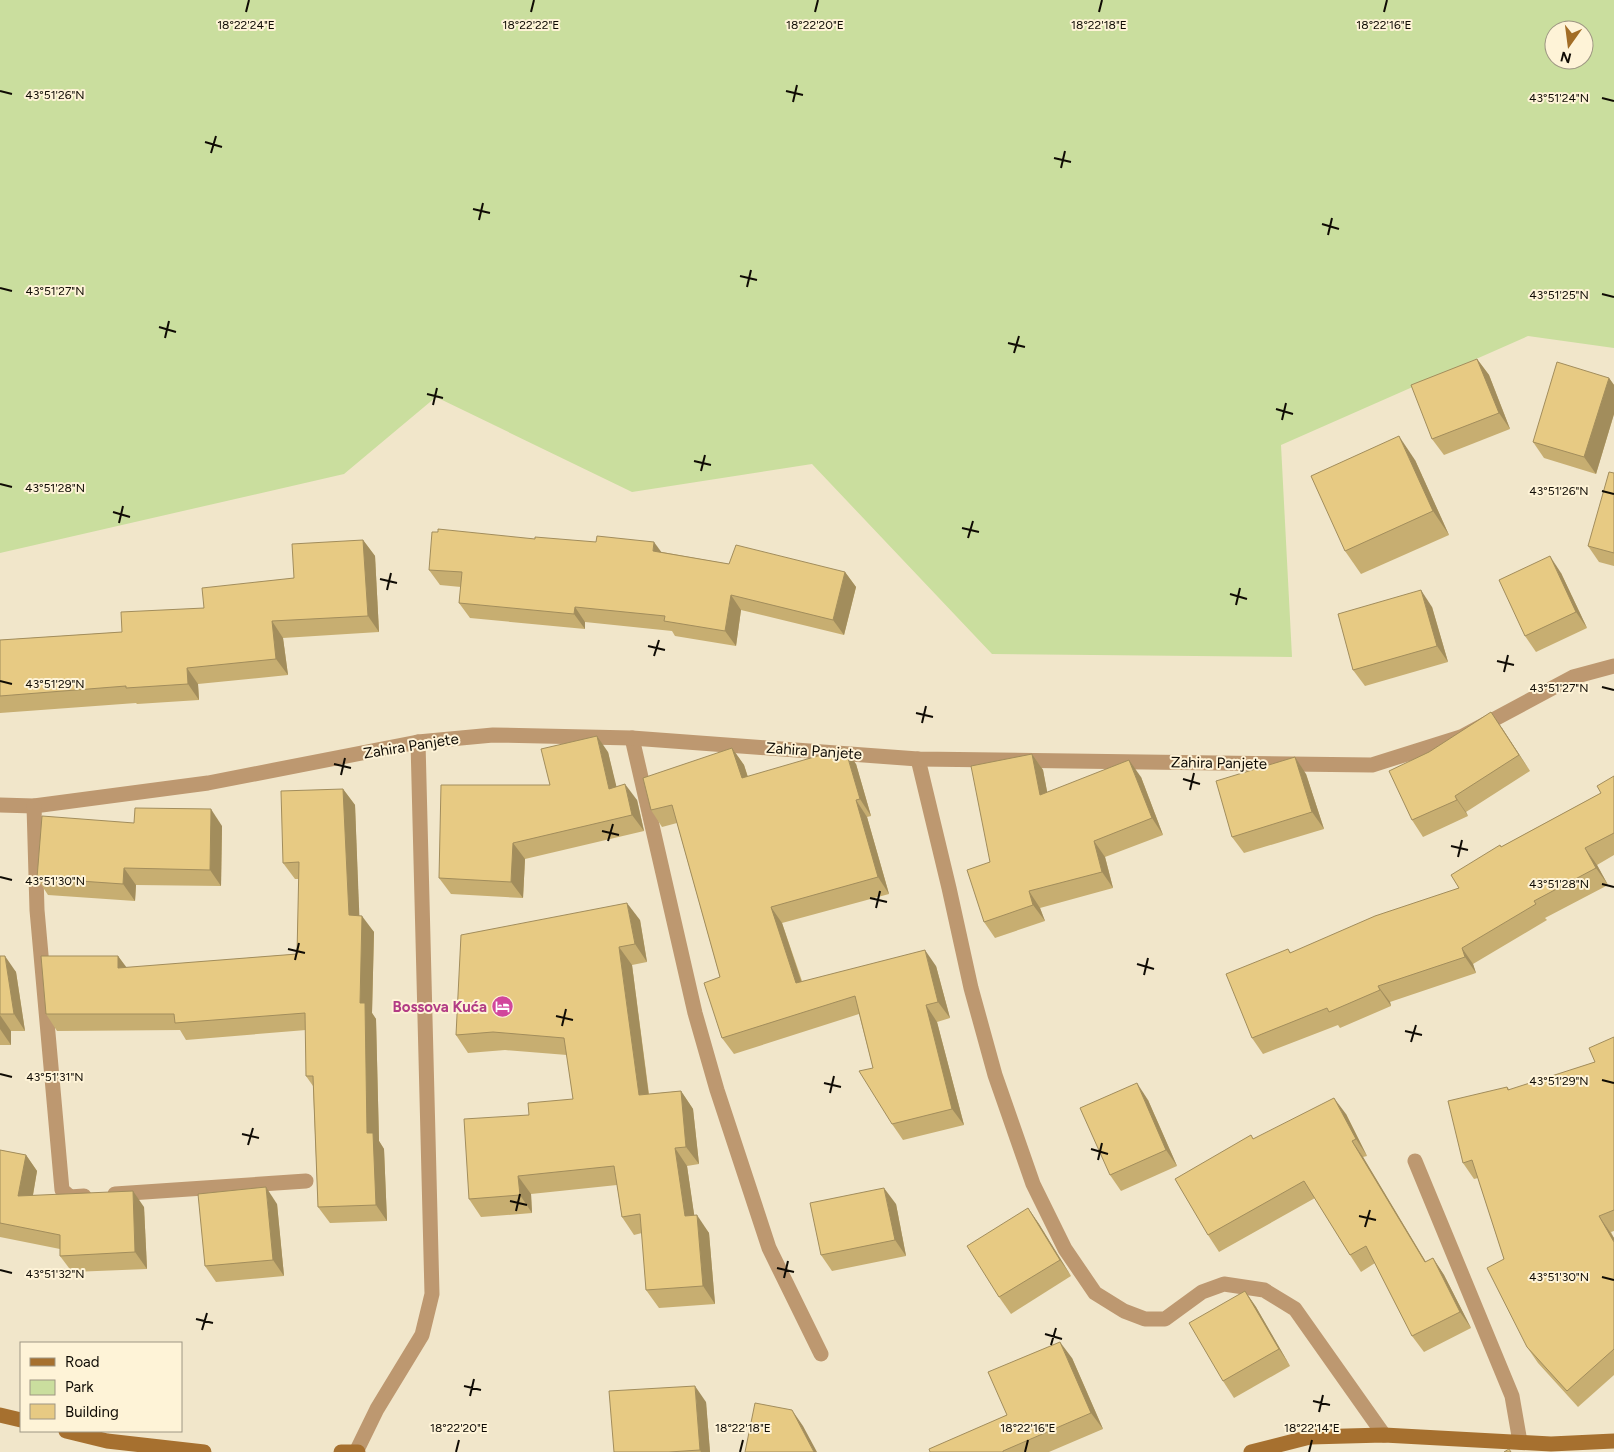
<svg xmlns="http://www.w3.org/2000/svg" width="1614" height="1452" font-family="Figtree,sans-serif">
<rect width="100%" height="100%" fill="#f1e6ca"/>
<path fill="#cade9e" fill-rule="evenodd" d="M0,0H1614V348L1528,336L1281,445L1292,657L992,654L812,464L632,492L436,397L344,474L0,553ZM1554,30H1584V60H1554Z"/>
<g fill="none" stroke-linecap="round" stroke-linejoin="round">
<g stroke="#bd9870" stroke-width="15">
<polyline points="632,738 695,1013 717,1090 769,1248 821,1354"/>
<polyline points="918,759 949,888 971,988 995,1075 1033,1184 1065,1249 1095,1293 1124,1311 1145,1319 1165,1319 1202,1292 1224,1284 1264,1290 1295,1309 1384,1435"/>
<polyline points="0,805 34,806 208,783 418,742 493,735 632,738 918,759 1372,765 1461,737 1573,677 1614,666"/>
<polyline points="34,806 37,910 62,1190 70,1197 84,1196"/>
<polyline points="1415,1161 1512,1396 1520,1442"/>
<polyline points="115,1194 306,1181"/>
<polyline points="356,1452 377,1409 422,1335 432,1294 418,742"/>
</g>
<g stroke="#a6702f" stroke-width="15">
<polyline points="0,1415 21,1420"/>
<polyline points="66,1431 107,1441 204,1452"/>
<polyline points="341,1452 358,1452"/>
<polyline points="1251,1452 1310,1437 1384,1435 1551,1444 1614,1441"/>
</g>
</g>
<g fill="#c7ae71">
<polygon points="1477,359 1489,375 1510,429 1444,455 1432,439"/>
<polygon points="1609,378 1614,385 1614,414 1596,474 1544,458 1533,442"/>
<polygon points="1415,460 1449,535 1361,574 1345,551"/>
<polygon points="1614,473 1614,566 1599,562 1588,546"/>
<polygon points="363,540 375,556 379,632 283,638 288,675 198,684 199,700 137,704 136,703 0,713 0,640 122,632 204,608 294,578"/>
<polygon points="662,552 729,564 845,572 856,587 844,635 741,610 736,646 675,636 672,631 585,622 585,629 470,618 459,603 461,587 440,585 429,570"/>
<polygon points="1561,573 1587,628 1536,652 1525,636"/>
<polygon points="1432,607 1448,662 1365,686 1353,670"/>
<polygon points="1502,728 1530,771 1466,812 1468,816 1423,837 1412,820 1429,752"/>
<polygon points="732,748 744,765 748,777 856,764 871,816 867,817 889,894 782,923 802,981 936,966 950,1018 937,1022 964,1125 903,1140 892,1124 873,1068 859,1014 734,1054 722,1038 720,977 677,823 662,827 651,810"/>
<polygon points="608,752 616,787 637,800 644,831 525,859 523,898 451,894 439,878 550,785"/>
<polygon points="1032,754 1043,770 1047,792 1141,777 1163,835 1105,857 1113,888 1040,908 1045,921 995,938 984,922 990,862"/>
<polygon points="1306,774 1324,829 1244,853 1232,837"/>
<polygon points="1614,776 1614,855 1597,865 1608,885 1545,918 1547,920 1473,964 1476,973 1390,1002 1391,1006 1340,1028 1338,1025 1263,1054 1252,1038 1288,949 1291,953 1459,888 1501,847 1601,793"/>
<polygon points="343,789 355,805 359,916 374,932 372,1013 376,1019 379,1141 384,1149 387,1221 330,1223 318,1207 313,1086 306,1076 306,1030 186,1040 180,1030 57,1031 46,1014 118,956 126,968 297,954 299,879 295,879 283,863"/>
<polygon points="134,823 222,826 221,886 136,885 135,901 48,895 37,878"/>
<polygon points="640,920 647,962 632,965 649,1094 681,1091 693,1109 699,1164 687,1166 694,1215 709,1233 715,1304 659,1308 646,1290 642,1233 634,1235 622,1217 617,1185 531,1194 532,1213 481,1217 469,1199 529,1115 573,1099 567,1055 505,1050 468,1053 456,1035"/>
<polygon points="0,956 16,972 25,1031 11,1031 11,1045 0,1045"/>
<polygon points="1614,1037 1614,1231 1611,1232 1614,1238 1614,1375 1578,1407 1538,1363 1527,1347 1504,1259 1478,1178 1474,1179 1463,1163 1507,1087 1510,1090 1595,1062"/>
<polygon points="1148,1100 1177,1166 1121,1191 1110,1175"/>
<polygon points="1346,1114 1367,1156 1363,1157 1426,1262 1433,1258 1444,1275 1471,1328 1424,1352 1412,1336 1375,1263 1361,1272 1350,1255 1315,1198 1219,1252 1208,1235 1254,1139"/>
<polygon points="0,1150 26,1155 37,1171 33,1195 144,1207 147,1269 72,1272 60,1256 60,1249 0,1237"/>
<polygon points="277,1204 284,1276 216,1282 205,1266"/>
<polygon points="896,1204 906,1256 832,1271 821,1255"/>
<polygon points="1028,1208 1039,1224 1071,1276 1011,1314 999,1297"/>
<polygon points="1245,1291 1256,1307 1290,1366 1234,1398 1223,1381"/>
<polygon points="1072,1358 1103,1429 1049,1452 930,1452 1007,1415"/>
<polygon points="706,1402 710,1452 614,1452"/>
</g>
<g fill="#a28d5c">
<polygon points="1477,359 1489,375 1510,429 1499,413"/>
<polygon points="1609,378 1614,385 1614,414 1596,474 1584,457"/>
<polygon points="1399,436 1415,460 1449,535 1433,511"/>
<polygon points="363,540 375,556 379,632 368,616"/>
<polygon points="654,542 665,557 653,551"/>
<polygon points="1550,556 1561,573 1587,628 1576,612"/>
<polygon points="845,572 856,587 844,635 833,620"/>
<polygon points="1421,590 1432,607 1448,662 1437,646"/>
<polygon points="731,595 741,610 736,646 725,631"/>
<polygon points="575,607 585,622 585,629 574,614"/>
<polygon points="272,621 283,638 288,675 276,659"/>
<polygon points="187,668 198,684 199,700 188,684"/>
<polygon points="1491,712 1502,728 1530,771 1519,755"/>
<polygon points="597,736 608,752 621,805 609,789"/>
<polygon points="732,748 744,765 753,794 742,778"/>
<polygon points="845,748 856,764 871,816 860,799"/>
<polygon points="1032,754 1043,770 1051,812 1040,795"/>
<polygon points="1295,757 1306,774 1324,829 1312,812"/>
<polygon points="1129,760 1141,777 1163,835 1152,818"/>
<polygon points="625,784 637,800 644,831 632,815"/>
<polygon points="343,789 355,805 360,932 349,915"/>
<polygon points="1455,796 1466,812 1468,816 1457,800"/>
<polygon points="856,800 867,817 889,894 878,877"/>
<polygon points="211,809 222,826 221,886 210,870"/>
<polygon points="1094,841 1105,857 1113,888 1102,872"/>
<polygon points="513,843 525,859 523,898 511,882"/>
<polygon points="1585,848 1597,865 1608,885 1596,868"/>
<polygon points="124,868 136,885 135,901 123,884"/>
<polygon points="1029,891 1040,908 1045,921 1033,905"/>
<polygon points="627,903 640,920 647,962 635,944"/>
<polygon points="771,907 782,923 807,999 796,983"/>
<polygon points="362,916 374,932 372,1013 376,1019 379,1141 384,1149 387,1221 376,1205 367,1133 360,1003"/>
<polygon points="619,947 632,965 651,1113 639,1095"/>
<polygon points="1462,948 1473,964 1476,973 1465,957"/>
<polygon points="925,950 936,966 950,1018 938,1002"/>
<polygon points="5,956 16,972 25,1031 14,1014"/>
<polygon points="118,956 130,972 118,968"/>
<polygon points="1378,986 1390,1002 1391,1006 1380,990"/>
<polygon points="926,1005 937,1022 964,1125 952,1109"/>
<polygon points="0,1015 11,1031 11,1045 0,1029"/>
<polygon points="1137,1083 1148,1100 1177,1166 1166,1150"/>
<polygon points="681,1091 693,1109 699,1164 686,1147"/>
<polygon points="1334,1098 1346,1114 1367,1156 1356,1139"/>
<polygon points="1352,1141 1363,1157 1436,1279 1425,1262"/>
<polygon points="675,1148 687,1166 697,1234 685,1216"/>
<polygon points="26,1155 37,1171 30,1212 18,1196"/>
<polygon points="518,1176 531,1194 532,1213 520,1195"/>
<polygon points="266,1187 277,1204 284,1276 273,1260"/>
<polygon points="884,1188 896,1204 906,1256 895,1240"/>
<polygon points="133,1191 144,1207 147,1269 135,1252"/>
<polygon points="1028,1208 1039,1224 1071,1276 1060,1260"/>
<polygon points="697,1215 709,1233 715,1304 703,1286"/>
<polygon points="1599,1216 1614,1238 1614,1242"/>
<polygon points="1433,1258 1444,1275 1471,1328 1460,1312"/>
<polygon points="1245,1291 1256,1307 1290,1366 1279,1349"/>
<polygon points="1060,1342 1072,1358 1103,1429 1091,1413"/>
<polygon points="695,1386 706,1402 710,1452 701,1452 700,1450"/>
<polygon points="792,1410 803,1426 817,1452 814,1452"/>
</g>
<g fill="#e7ca83" stroke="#a28d5c">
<polygon points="1477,359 1499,413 1432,439 1411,385"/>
<polygon points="1557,362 1609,378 1584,457 1533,442"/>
<polygon points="1399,436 1433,511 1345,551 1311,476"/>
<polygon points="1609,472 1614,473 1614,553 1588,546"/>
<polygon points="438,529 535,539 535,537 596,542 597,536 654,542 653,551 729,564 736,545 845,572 833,620 731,595 725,631 664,621 665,616 575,607 574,614 459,603 462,572 429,570 432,532 438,532"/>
<polygon points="363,540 368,616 272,621 276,659 187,668 188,684 126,688 126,686 0,696 0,640 122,632 121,612 204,608 202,588 294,578 292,544"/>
<polygon points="1550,556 1576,612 1525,636 1499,580"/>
<polygon points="1421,590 1437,646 1353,670 1338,614"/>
<polygon points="1491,712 1519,755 1455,796 1457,800 1412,820 1389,771 1429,752"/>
<polygon points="597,736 609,789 625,784 632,815 513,843 511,882 439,878 441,785 550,785 541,749"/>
<polygon points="732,748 742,778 845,748 860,799 856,800 878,877 771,907 796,983 925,950 938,1002 926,1005 952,1109 892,1124 859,1071 873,1068 855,996 722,1038 704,983 720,977 672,805 651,810 643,778"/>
<polygon points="1032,754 1040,795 1129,760 1152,818 1094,841 1102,872 1029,891 1033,905 984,922 967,870 990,862 971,766"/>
<polygon points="1295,757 1312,812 1232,837 1216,781"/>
<polygon points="1614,776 1614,833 1585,848 1596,868 1534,901 1536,904 1462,948 1465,957 1378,986 1380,990 1329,1012 1327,1008 1252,1038 1226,974 1288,949 1290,953 1375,916 1459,888 1451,875 1500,845 1501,847 1601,793 1597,786"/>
<polygon points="343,789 349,915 362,916 360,1003 365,1003 367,1133 373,1133 376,1205 318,1207 313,1076 306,1076 305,1013 175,1023 174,1014 46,1014 41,956 118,956 118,968 297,954 299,862 283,863 281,791"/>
<polygon points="135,808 211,809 210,870 124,868 123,884 37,878 42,816 134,823"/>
<polygon points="627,903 635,944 619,947 639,1095 681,1091 686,1147 675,1148 685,1216 697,1215 703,1286 646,1290 640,1214 622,1217 614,1166 518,1176 520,1195 469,1199 464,1119 529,1115 528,1103 573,1099 564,1038 493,1032 456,1035 461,935"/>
<polygon points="0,956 5,956 14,1014 0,1014"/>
<polygon points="1614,1037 1614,1210 1599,1216 1614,1242 1614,1349 1567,1391 1527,1347 1487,1268 1504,1259 1472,1160 1463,1163 1448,1101 1507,1087 1508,1090 1595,1062 1589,1048"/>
<polygon points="1137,1083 1166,1150 1110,1175 1080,1108"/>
<polygon points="1334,1098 1356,1139 1352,1141 1425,1262 1433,1258 1460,1312 1412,1336 1366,1246 1350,1255 1304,1181 1208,1235 1175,1179 1251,1135 1253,1139"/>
<polygon points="0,1150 26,1155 18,1196 133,1191 135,1252 60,1256 60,1235 0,1223"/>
<polygon points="266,1187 273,1260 205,1266 198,1194"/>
<polygon points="884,1188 895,1240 821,1255 810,1203"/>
<polygon points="1028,1208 1060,1260 999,1297 967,1246"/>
<polygon points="1245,1291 1279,1349 1223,1381 1189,1323"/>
<polygon points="1060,1342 1091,1413 1003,1451 1003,1452 930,1452 929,1449 1007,1415 988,1372"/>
<polygon points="695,1386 700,1450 669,1452 614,1452 609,1391"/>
<polygon points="755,1403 792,1410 814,1452 745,1452"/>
<polygon points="1509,1449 1511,1452 1504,1452"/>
</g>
<path fill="none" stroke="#0f0b04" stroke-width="2" d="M246,12L249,0M531,12L534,0M815,12L818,0M1099,12L1102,0M1384,12L1387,0M0,91L12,94M786,91L803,95M1602,98L1614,101M793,102L797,85M205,142L222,147M211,153L216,136M1054,158L1071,162M1061,168L1065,151M473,209L490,213M479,220L483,203M1322,224L1339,229M1328,235L1332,218M740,276L757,280M747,287L751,270M0,288L12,291M1602,294L1614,297M159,327L176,332M165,338L169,321M1008,343L1025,347M1014,353L1019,336M427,394L443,398M433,405L437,388M1276,409L1293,414M1282,420L1286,403M694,461L711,465M701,471L705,455M0,484L12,487M1602,491L1614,494M113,512L130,517M119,523L123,506M962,528L979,532M968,538L973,521M380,579L397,583M387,590L391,573M1230,594L1247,599M1236,605L1240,588M648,646L665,650M654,656L659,640M1497,661L1514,665M1504,672L1508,655M0,681L12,684M1602,687L1614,690M916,713L933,717M922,723L926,706M334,764L351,768M341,775L345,758M1183,779L1200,784M1190,790L1194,773M602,831L619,835M608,841L613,824M1451,846L1468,850M1458,857L1462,840M0,877L12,880M1602,884L1614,887M870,898L887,902M876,908L880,891M288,949L305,953M295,960L299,943M1137,964L1154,969M1144,975L1148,958M556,1016L573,1020M562,1026L566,1009M1405,1031L1422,1035M1411,1042L1416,1025M0,1074L12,1077M1602,1080L1614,1083M824,1083L841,1087M830,1093L834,1076M242,1134L259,1138M248,1145L253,1128M1091,1149L1108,1154M1098,1160L1102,1143M510,1201L527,1205M516,1211L520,1194M1359,1216L1376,1220M1365,1227L1370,1210M777,1268L794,1272M0,1270L12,1273M1602,1277L1614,1280M784,1278L788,1261M196,1319L213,1323M202,1330L207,1313M1045,1334L1062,1339M1051,1345L1056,1328M464,1386L481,1390M470,1396L474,1379M1313,1401L1330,1405M1319,1412L1323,1395M456,1452L459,1440M740,1452L743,1440M1025,1452L1028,1440M1309,1452L1312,1440"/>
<defs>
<symbol id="hotel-disc" viewBox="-11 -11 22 22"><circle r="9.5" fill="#d1479c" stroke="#fef3d7"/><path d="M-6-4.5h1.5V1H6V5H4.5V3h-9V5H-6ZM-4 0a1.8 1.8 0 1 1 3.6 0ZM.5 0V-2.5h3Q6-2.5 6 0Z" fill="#fff"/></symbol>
</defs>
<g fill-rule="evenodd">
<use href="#hotel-disc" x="490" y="994" width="25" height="25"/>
</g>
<g text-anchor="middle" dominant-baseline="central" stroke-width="4" stroke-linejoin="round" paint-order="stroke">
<g font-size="15" fill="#0f0b04" stroke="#fef3d7">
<text transform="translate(411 746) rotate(-9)">Zahira Panjete</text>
<text transform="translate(814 751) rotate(4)">Zahira Panjete</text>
<text transform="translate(1219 763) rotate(1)">Zahira Panjete</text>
</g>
<g font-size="15" font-weight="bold" fill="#b23c85" stroke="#fef3d7" text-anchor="end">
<text x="487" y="1007">Bossova Kuća</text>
</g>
</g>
<g font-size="12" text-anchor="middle" fill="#0f0b04" stroke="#fef3d7" stroke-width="4" stroke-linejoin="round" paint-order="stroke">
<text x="1384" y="29">18°22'16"E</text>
<text x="246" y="29">18°22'24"E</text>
<text x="531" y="29">18°22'22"E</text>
<text x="815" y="29">18°22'20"E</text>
<text x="1099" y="29">18°22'18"E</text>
<text x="55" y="99">43°51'26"N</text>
<text x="1559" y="102">43°51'24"N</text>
<text x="55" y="295">43°51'27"N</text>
<text x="1559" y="299">43°51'25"N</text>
<text x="55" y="492">43°51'28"N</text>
<text x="1559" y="495">43°51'26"N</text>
<text x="55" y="688">43°51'29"N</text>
<text x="1559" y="692">43°51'27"N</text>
<text x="55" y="885">43°51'30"N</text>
<text x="1559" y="888">43°51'28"N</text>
<text x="55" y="1081">43°51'31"N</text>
<text x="1559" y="1085">43°51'29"N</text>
<text x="55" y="1278">43°51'32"N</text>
<text x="1559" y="1281">43°51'30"N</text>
<text x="459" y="1432">18°22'20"E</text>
<text x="743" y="1432">18°22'18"E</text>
<text x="1028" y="1432">18°22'16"E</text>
<text x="1312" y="1432">18°22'14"E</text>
</g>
<rect x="20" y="1342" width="162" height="90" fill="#fef3d7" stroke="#9e9683"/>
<rect x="30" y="1358" width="25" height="8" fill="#a6702f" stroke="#9e9683"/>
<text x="65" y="1367" font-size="15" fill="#0f0b04">Road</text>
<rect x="30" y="1380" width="25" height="15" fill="#cade9e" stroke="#9e9683"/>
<text x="65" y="1392" font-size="15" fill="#0f0b04">Park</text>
<rect x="30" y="1404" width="25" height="15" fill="#e7ca83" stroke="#9e9683"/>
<text x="65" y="1417" font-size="15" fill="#0f0b04">Building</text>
<g transform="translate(1569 45) rotate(194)"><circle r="24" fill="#fef3d7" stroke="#9e9683"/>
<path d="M0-4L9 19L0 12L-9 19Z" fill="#a26d26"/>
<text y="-8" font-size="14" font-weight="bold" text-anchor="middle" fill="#0f0b04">N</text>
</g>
</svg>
